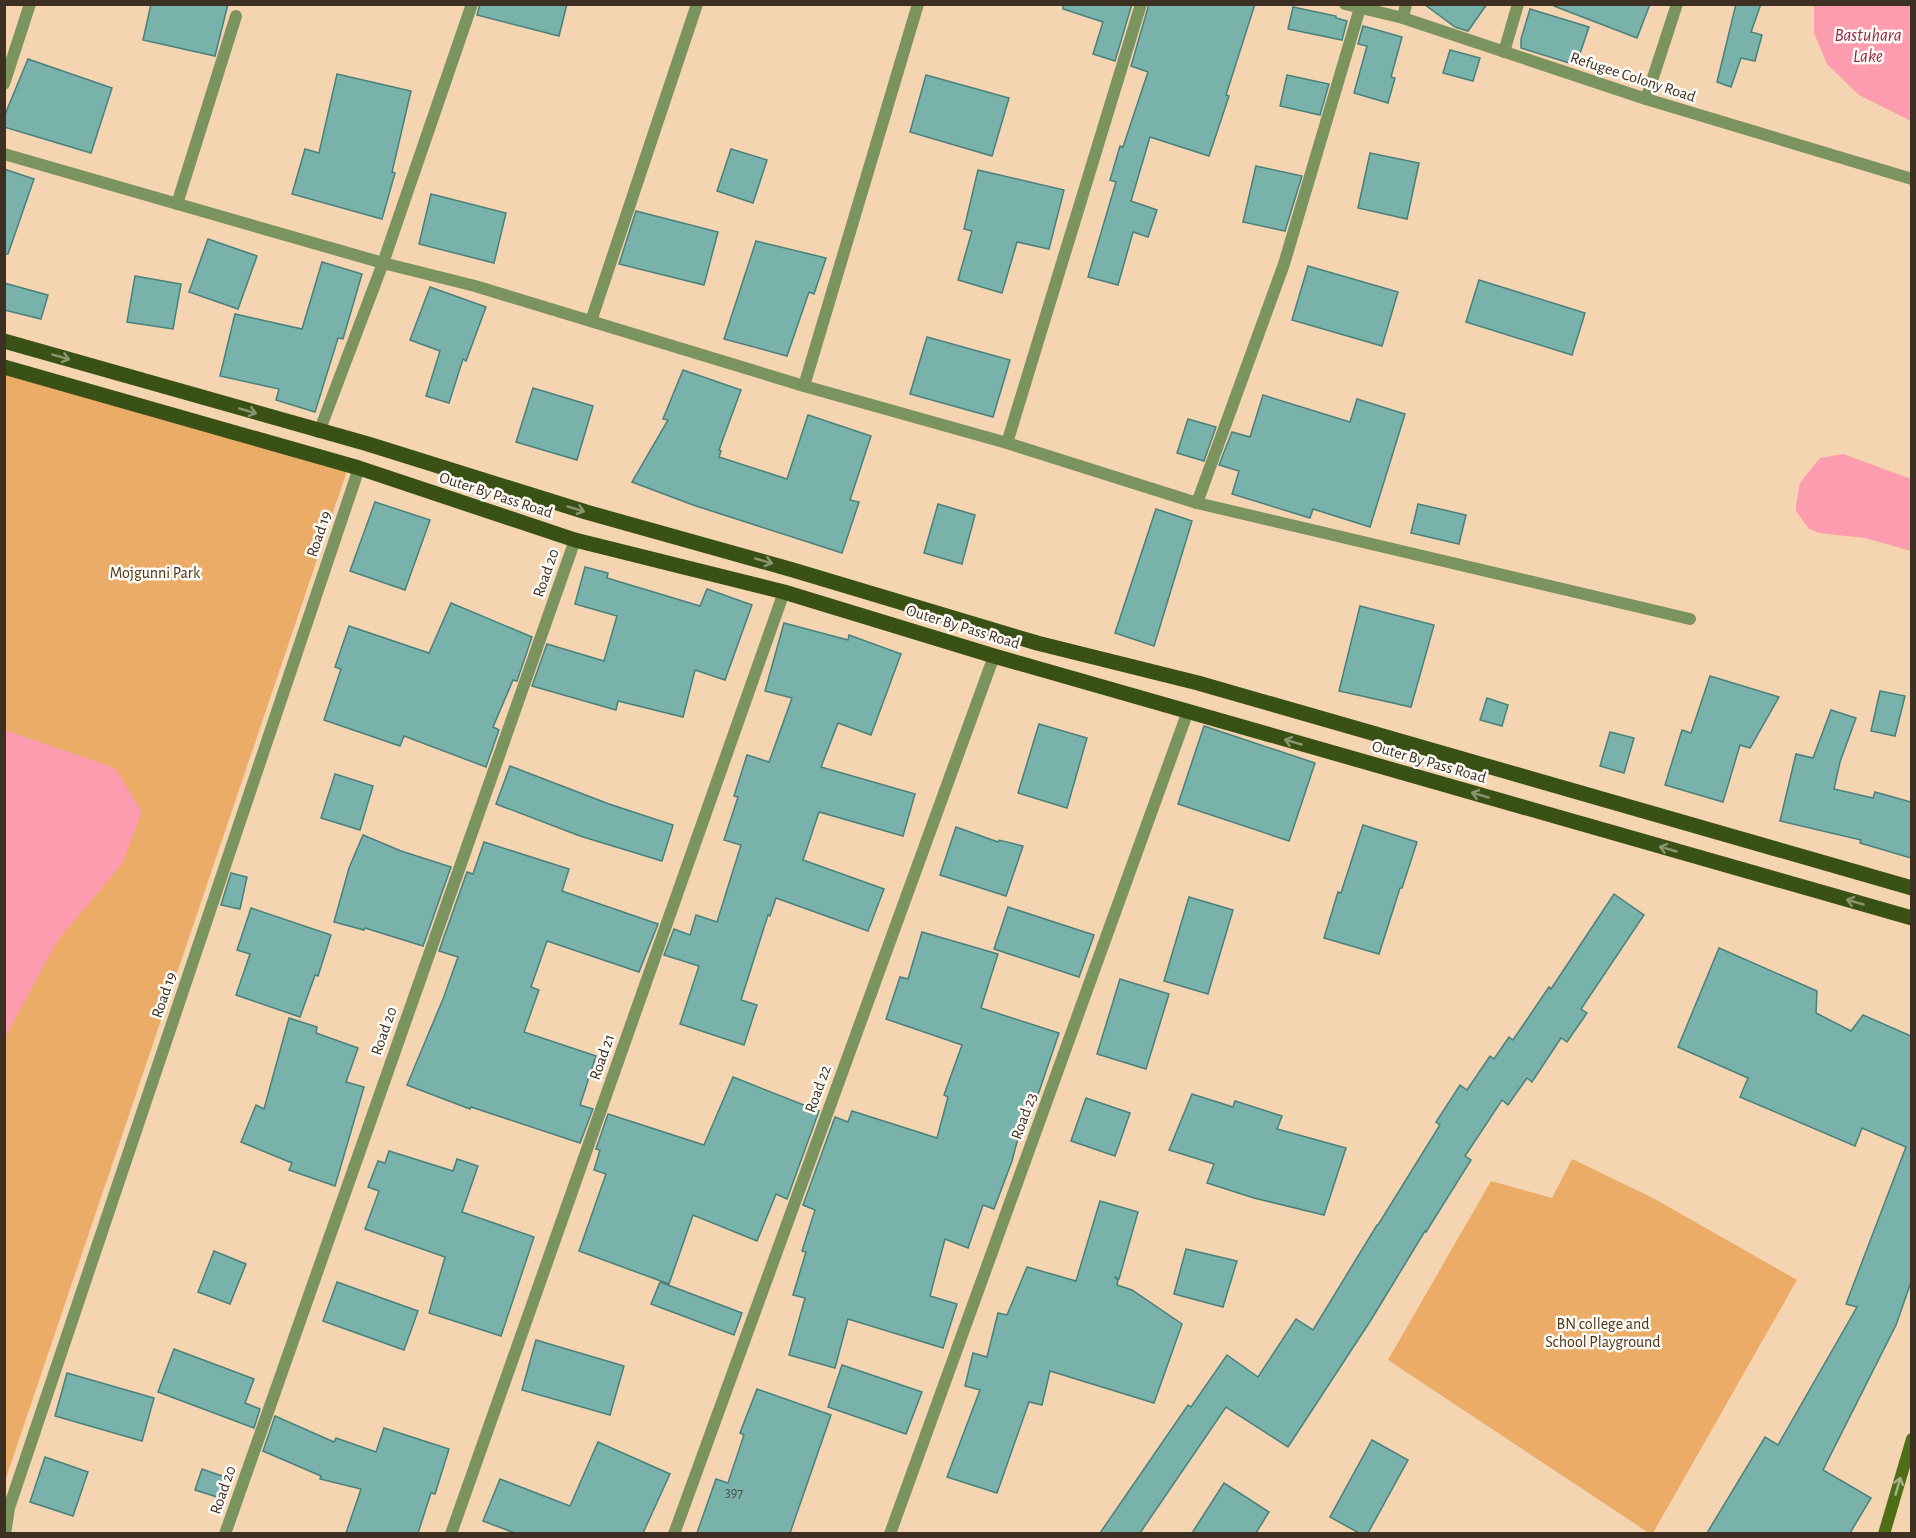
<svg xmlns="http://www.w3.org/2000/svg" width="1916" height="1538" font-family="'Alegreya Sans',sans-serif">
<rect width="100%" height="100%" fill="#f5d4b1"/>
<g fill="#eaac66">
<polygon points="5,374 347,471 5,1481"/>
<polygon points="1572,1159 1653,1198 1797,1280 1653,1533 1649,1533 1388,1360 1491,1181 1552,1198"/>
</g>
<g fill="#fc9cae">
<polygon points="1814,5 1911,5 1911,121 1859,95 1827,64 1814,33"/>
<polygon points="1843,454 1911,479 1911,551 1865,538 1819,533 1809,529 1796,511 1796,505 1800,483 1820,458"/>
<polygon points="5,730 115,768 142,812 122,864 58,940 5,1037"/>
</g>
<g fill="#79b1ab" stroke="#49807b" stroke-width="1.5">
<polygon points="151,4 228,4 215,56 143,40"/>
<polygon points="480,4 567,4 559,36 477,15"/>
<polygon points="1063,4 1132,4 1115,61 1093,54 1103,22 1063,9"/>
<polygon points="1149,4 1255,4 1226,95 1229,96 1209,156 1150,137 1131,201 1157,210 1148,237 1133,232 1118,285 1088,277 1116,182 1110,180 1120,146 1123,147 1148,72 1131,66"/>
<polygon points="1424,4 1487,4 1468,31 1455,27"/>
<polygon points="1555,4 1650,4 1637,38 1554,6"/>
<polygon points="1736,4 1761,4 1751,32 1762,35 1755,61 1741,58 1731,87 1717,82"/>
<polygon points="1293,7 1336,16 1336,18 1347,21 1342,40 1288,29"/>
<polygon points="1530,9 1589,27 1576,65 1521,48 1521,39"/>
<polygon points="1363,26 1402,37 1391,77 1395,78 1388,103 1354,93 1367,46 1358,44"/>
<polygon points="1450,50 1480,58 1473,81 1443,73"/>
<polygon points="28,59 112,88 91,153 4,127 4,117"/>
<polygon points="337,74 411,91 392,172 395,173 382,219 292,194 305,149 319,153"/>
<polygon points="926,75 1009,98 992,156 910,132"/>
<polygon points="1287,75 1329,84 1320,115 1280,106"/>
<polygon points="731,149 767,160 753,203 717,191"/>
<polygon points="1370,153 1419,163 1407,219 1358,208"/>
<polygon points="1256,166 1302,176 1285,231 1243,222"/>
<polygon points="4,169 34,179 8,254 4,254"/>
<polygon points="978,170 1064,190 1049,249 1017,242 1002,293 958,280 972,231 964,229"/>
<polygon points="431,194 506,213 494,263 419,244"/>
<polygon points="636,211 718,232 704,285 619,264"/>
<polygon points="208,239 257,256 238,309 189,292"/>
<polygon points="756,241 826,258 814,294 809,292 787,356 724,339"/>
<polygon points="322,262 362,274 343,339 338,338 315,412 276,400 279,389 220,376 235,314 302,329"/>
<polygon points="1308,266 1398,292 1382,346 1292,320"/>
<polygon points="135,276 181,284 173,329 127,322"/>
<polygon points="1479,280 1585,313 1572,355 1466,322"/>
<polygon points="4,283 48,295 41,319 4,310"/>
<polygon points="430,287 486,307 466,361 463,359 449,403 426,396 440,351 410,340"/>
<polygon points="927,337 1010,360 993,417 910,394"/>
<polygon points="683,370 741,390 719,450 721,451 719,457 787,479 808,415 871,436 850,500 859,502 842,553 693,505 632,482 668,420 663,419"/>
<polygon points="533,388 593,406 577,460 516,442"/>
<polygon points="1263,395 1350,422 1357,399 1405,414 1370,527 1313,509 1310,518 1232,494 1239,471 1219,465 1232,432 1250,437"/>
<polygon points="1188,419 1216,427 1204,461 1177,453"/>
<polygon points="375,502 430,520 405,590 350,571"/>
<polygon points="938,504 975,515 962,564 924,553"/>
<polygon points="1418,504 1466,515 1459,544 1411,533"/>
<polygon points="1156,509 1192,521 1154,646 1115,633"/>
<polygon points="585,567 608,573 607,578 700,606 707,589 752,605 725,680 695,670 683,717 618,701 616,710 532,686 547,644 604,661 617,616 575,604"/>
<polygon points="451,603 532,637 517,681 513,680 493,727 499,730 486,767 404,736 400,746 324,720 341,669 335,667 349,626 429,653"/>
<polygon points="1360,606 1434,625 1411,707 1339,691"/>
<polygon points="784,623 848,640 849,635 901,654 871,735 838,723 821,767 915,794 903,836 819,812 803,860 884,889 868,931 776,898 770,916 768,915 741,1000 757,1005 744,1045 680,1024 699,966 664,955 674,929 690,935 696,915 717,922 741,845 724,840 738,797 734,796 747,755 769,762 792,698 765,691"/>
<polygon points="1710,676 1779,697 1750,748 1740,745 1723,802 1665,785 1682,730 1691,733"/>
<polygon points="1880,691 1905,696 1895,736 1871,731"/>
<polygon points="1487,698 1508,705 1502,726 1480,720"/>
<polygon points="1831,710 1856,718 1840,762 1834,789 1873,798 1875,792 1911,802 1911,858 1860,843 1861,840 1780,821 1796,754 1813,758"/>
<polygon points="1039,724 1087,738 1067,808 1018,793"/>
<polygon points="1204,726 1315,763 1289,841 1178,804"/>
<polygon points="1610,732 1634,738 1624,773 1600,766"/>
<polygon points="510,766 609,804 673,825 662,861 580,836 496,804"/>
<polygon points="335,774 373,786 360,830 321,818"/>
<polygon points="1363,825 1417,842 1402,888 1400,888 1379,954 1324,938 1338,892 1341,893"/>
<polygon points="956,827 998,842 999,840 1023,846 1006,896 940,875"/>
<polygon points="363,835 401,851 451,867 423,946 365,928 364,930 334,922 349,868"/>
<polygon points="484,842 569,869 562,891 658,924 639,972 547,941 531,987 539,990 524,1032 596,1056 580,1105 593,1109 580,1143 471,1107 470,1109 407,1085 443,999 458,957 439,951 467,872 473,874"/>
<polygon points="231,873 247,877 240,909 221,905"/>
<polygon points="1614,894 1644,915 1581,1009 1587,1013 1567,1042 1561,1038 1532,1082 1527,1078 1508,1105 1502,1100 1465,1156 1471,1160 1426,1232 1425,1231 1371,1320 1288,1447 1226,1407 1140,1533 1100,1533 1188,1405 1191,1407 1227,1355 1258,1377 1296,1319 1313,1330 1377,1225 1378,1225 1440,1125 1436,1122 1460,1085 1467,1090 1490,1056 1494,1059 1509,1037 1513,1040 1549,987 1551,989"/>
<polygon points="1189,897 1233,910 1208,994 1164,981"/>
<polygon points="1008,907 1094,935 1079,977 994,949"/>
<polygon points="251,908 331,935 318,976 315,975 300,1017 236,995 250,954 237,950"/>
<polygon points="922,932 998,954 981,1008 1059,1033 1029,1121 1023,1119 1012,1161 994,1209 983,1205 968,1248 945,1239 930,1296 957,1304 943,1348 848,1319 835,1368 789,1355 805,1298 793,1295 806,1252 802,1251 815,1210 803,1205 835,1117 848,1122 852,1111 937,1138 948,1097 944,1095 962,1045 886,1019 900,977 908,979"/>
<polygon points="1719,948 1817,991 1816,1013 1851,1031 1863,1015 1911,1036 1911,1282 1896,1325 1823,1470 1871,1498 1850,1533 1707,1533 1765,1437 1778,1445 1857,1307 1846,1304 1906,1147 1862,1128 1855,1146 1740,1097 1748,1078 1678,1047"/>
<polygon points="1120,979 1169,994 1146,1069 1097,1054"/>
<polygon points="289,1018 317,1027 316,1033 358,1048 346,1082 364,1087 335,1186 289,1170 292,1163 241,1142 256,1105 264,1109"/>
<polygon points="733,1077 819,1111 787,1199 776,1194 757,1241 693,1215 669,1284 579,1251 606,1174 594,1170 600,1150 596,1149 608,1114 704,1145"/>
<polygon points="1192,1094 1233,1107 1235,1101 1282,1116 1277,1129 1346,1148 1324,1215 1254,1198 1207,1183 1214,1164 1169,1150"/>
<polygon points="1086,1098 1130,1113 1115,1156 1071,1141"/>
<polygon points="389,1151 453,1171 457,1159 478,1166 462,1212 534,1237 501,1336 429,1313 445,1257 365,1229 379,1191 368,1187 378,1161 385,1163"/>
<polygon points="1100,1201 1138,1212 1119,1279 1114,1277 1118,1280 1117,1285 1132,1290 1182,1324 1154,1403 1050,1371 1042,1405 1029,1402 997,1493 947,1477 980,1390 965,1386 973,1353 987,1357 998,1313 1007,1315 1027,1267 1076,1281"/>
<polygon points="1186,1249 1237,1261 1223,1307 1174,1294"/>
<polygon points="214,1251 246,1264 230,1304 198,1292"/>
<polygon points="337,1282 418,1311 404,1350 323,1321"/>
<polygon points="660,1282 742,1313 734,1335 651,1304"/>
<polygon points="536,1340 624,1366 610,1415 522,1390"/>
<polygon points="174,1349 254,1379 245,1403 260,1409 254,1428 158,1392"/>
<polygon points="842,1365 922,1392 906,1434 828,1407"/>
<polygon points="67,1373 154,1398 142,1441 55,1416"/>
<polygon points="757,1389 831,1415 790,1533 697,1533 716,1479 728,1483 744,1435 740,1433"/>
<polygon points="275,1416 334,1442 336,1438 376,1452 384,1428 449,1449 435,1494 431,1493 418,1533 346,1533 361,1489 320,1479 321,1476 263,1451"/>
<polygon points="1372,1440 1408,1460 1368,1533 1359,1533 1330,1517"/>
<polygon points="598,1442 670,1474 643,1533 515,1533 483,1521 500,1479 570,1506"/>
<polygon points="45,1457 88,1472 73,1516 30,1502"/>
<polygon points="202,1469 225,1477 217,1497 195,1490"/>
<polygon points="1224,1483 1269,1512 1256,1533 1192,1533"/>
</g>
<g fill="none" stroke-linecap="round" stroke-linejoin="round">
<g stroke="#7b935f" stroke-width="12">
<polyline points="1345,4 1403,18 1646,99 1912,179"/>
<polyline points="1403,18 1406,4"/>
<polyline points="1504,52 1518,4"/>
<polyline points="4,84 30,4"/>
<polyline points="1646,99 1677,4"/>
<polyline points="4,154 383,263 475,286 804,386 1007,443 1197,503 1690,619"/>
<polyline points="177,204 236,16"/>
<polyline points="591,321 697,4"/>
<polyline points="804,386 918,4"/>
<polyline points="319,432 383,263 472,4"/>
<polyline points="1007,443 1141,4"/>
<polyline points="1197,503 1284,264 1360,8"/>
<polyline points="5,1534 9,1508 359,468"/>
<polyline points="225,1534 575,540"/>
<polyline points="451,1534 784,592"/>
<polyline points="674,1534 994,656"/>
<polyline points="890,1534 1188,711"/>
</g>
<polyline stroke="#4f6f17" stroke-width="12" points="1884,1534 1912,1439"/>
<g stroke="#3a5115" stroke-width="15">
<polyline points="4,341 368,444 586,512 793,570 1037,643 1198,683 1912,888"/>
<polyline points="4,367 359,468 575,540 784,592 994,656 1912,918"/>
</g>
</g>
<defs><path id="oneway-shaft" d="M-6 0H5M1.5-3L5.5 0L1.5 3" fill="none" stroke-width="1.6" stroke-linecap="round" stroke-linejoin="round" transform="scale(1.5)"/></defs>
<g stroke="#88956f">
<use href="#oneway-shaft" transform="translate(61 357) rotate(16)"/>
<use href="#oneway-shaft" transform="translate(248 411) rotate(16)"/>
<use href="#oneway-shaft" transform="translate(576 509) rotate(17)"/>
<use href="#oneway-shaft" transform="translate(764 561) rotate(16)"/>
<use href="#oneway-shaft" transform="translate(1293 742) rotate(-164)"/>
<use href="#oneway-shaft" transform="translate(1480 795) rotate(-164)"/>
<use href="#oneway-shaft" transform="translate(1668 849) rotate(-164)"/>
<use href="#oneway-shaft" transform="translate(1855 902) rotate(-164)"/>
</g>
<use stroke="#a6b587" href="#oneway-shaft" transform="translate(1898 1486) rotate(-74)"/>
<g text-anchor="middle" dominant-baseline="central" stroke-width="5" stroke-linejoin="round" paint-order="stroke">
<g font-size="14" fill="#4c5044">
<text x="734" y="1493">397</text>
</g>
<g font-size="16" fill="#3d3022" stroke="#fefbf7">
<text transform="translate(1633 77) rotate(18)">Refugee Colony Road</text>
<text transform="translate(496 495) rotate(18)">Outer By Pass Road</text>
<text transform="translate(319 534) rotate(-71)">Road 19</text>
<text transform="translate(546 573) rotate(-71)">Road 20</text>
<text transform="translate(963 627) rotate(17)">Outer By Pass Road</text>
<text transform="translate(1429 762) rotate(16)">Outer By Pass Road</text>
<text transform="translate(164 995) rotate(-71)">Road 19</text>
<text transform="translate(384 1031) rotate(-71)">Road 20</text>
<text transform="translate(602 1057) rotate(-71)">Road 21</text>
<text transform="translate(818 1089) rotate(-70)">Road 22</text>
<text transform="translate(1024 1116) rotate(-70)">Road 23</text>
<text transform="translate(223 1490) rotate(-71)">Road 20</text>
</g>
<g font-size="16" fill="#4c3314" stroke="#fefbf7">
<text x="155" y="573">Mojgunni Park</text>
<text x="1603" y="1324">BN college and<tspan x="1603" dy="18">School Playground</tspan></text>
</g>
<g font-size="18" font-style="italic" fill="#932645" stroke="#fefbf7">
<text x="1868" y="36">Bastuhara<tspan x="1868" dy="21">Lake</tspan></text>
</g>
</g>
<rect width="1916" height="1538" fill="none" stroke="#3d3022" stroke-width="12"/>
</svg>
